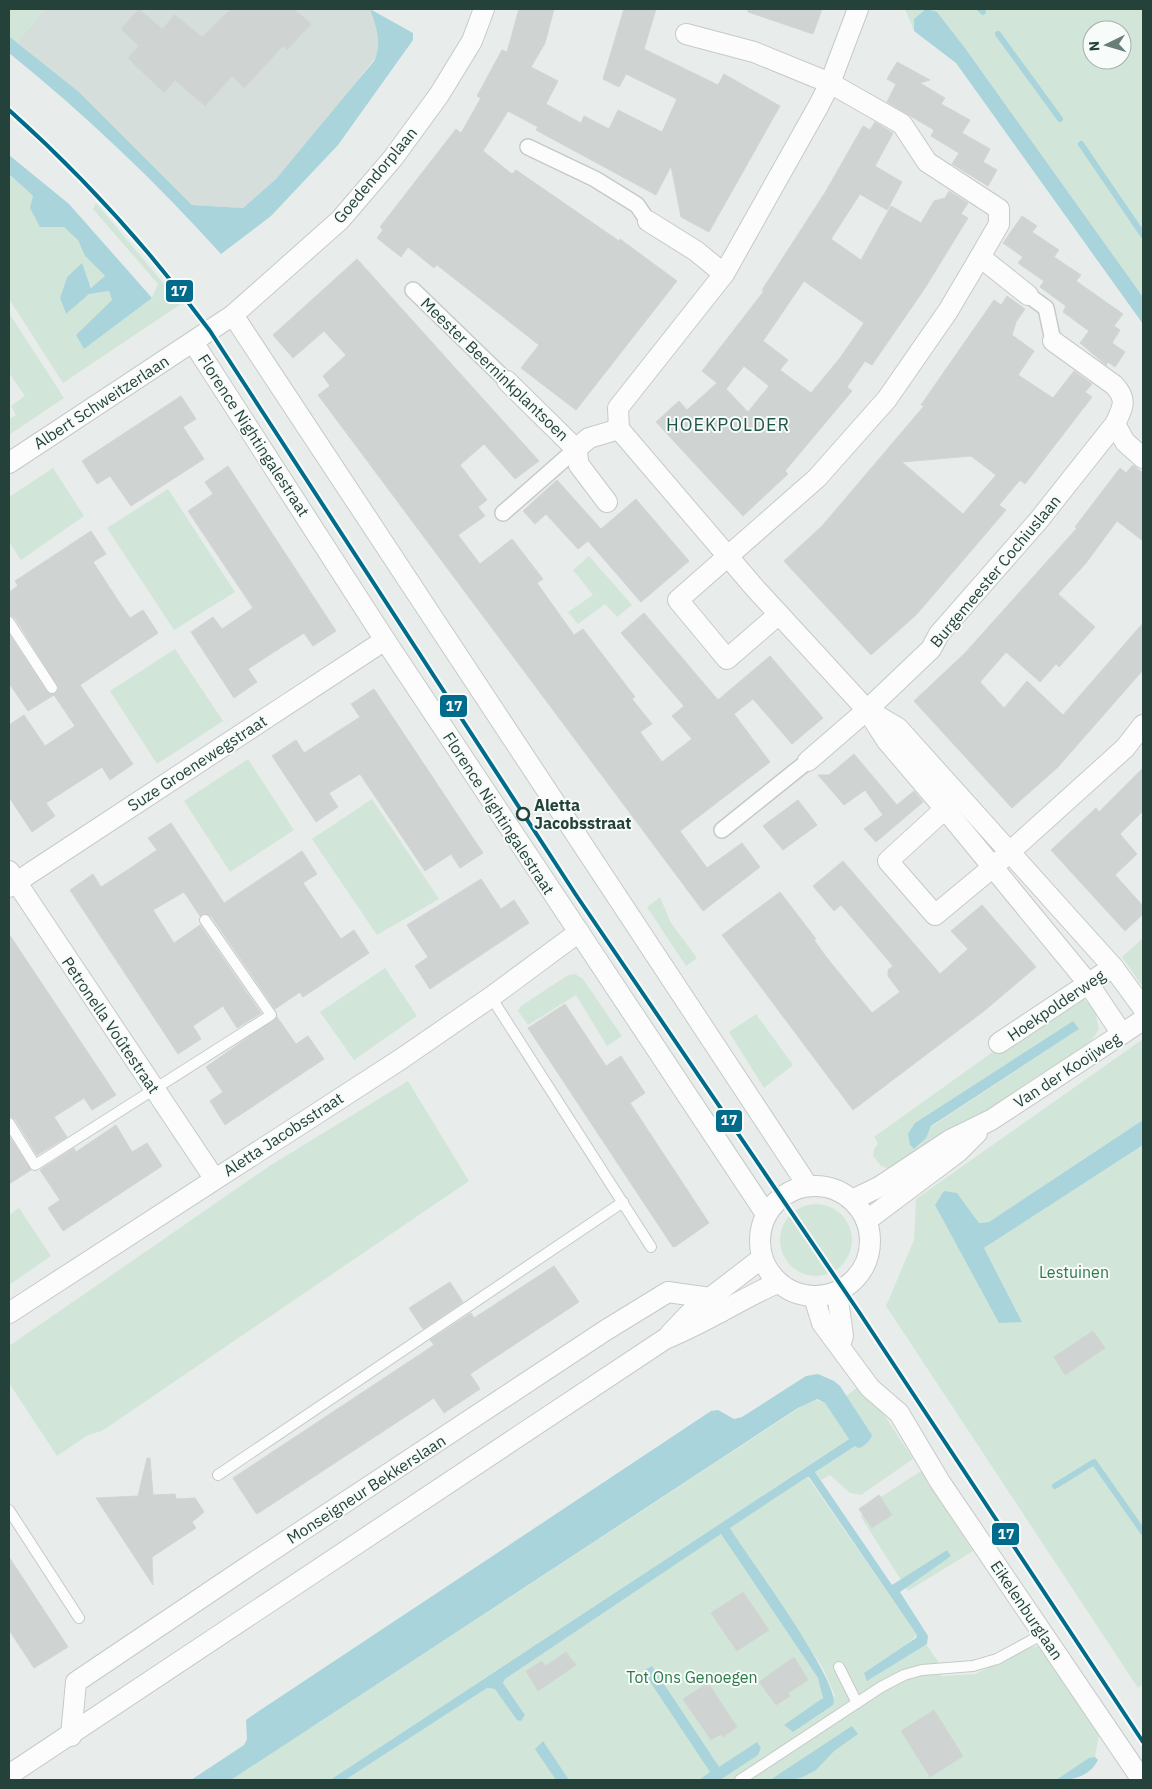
<svg xmlns="http://www.w3.org/2000/svg" width="1152" height="1789" font-family="'IBM Plex Sans',sans-serif">
<rect width="100%" height="100%" fill="#e8edeb"/>
<polygon fill="#d6dedb" points="45,9 370,9 379,36 378,54 317,133 276,179 243,208 192,205 79,92 17,42"/>
<g fill="#d1e6d8" fill-rule="evenodd">
<polygon points="9,9 45,9 17,42 9,36"/>
<path d="M905,9H1143V297L965,48L937,12L914,19V31ZM1092,30H1122V60H1092Z"/>
<polygon points="9,174 79,240 85,256 105,277 92,288 82,264 67,277 60,298 66,314 89,294 109,291 112,300 76,335 84,349 152,298 158,284 93,209 96,203 181,304 63,383 9,299"/>
<polygon points="9,313 64,398 9,435 9,419 16,415 11,406 25,396 9,373"/>
<polygon points="53,468 84,516 21,560 9,542 9,497"/>
<polygon points="168,489 235,592 174,630 107,528"/>
<polygon points="589,556 632,605 617,617 605,604 578,624 568,612 593,595 573,570"/>
<polygon points="175,649 223,721 157,764 110,691"/>
<polygon points="248,759 294,830 230,872 184,801"/>
<polygon points="372,799 439,899 377,935 312,839"/>
<polygon points="660,897 671,923 697,958 686,966 647,907"/>
<polygon points="1143,938 1143,987 1122,957"/>
<polygon points="385,968 417,1016 354,1060 320,1012"/>
<polygon points="575,974 583,979 622,1036 607,1046 576,995 528,1025 518,1011 521,1006 568,975"/>
<path d="M1075,993L1094,1007L1099,1029L1090,1043L926,1153L889,1169L881,1166L873,1156L874,1149L878,1144L874,1137ZM1073,1021L1079,1029L931,1127L919,1145L914,1148L915,1123Z"/>
<polygon points="756,1014 793,1065 764,1088 729,1032"/>
<polygon points="1143,1039 1143,1120 989,1222 979,1223 957,1193 943,1191 1022,1322 984,1248 1143,1145 1143,1684 1138,1688 886,1306 914,1240 916,1199"/>
<polygon points="408,1081 469,1181 102,1431 88,1435 57,1456 9,1383 9,1346 271,1165"/>
<circle cx="816" cy="1240" r="36"/>
<polygon points="19,1208 51,1256 9,1285 9,1215"/>
<polygon points="858,1387 883,1413 913,1459 861,1495 850,1493 830,1475 821,1480 815,1471 872,1435 846,1396"/>
<polygon points="813,1399 825,1403 850,1438 330,1780 231,1780"/>
<polygon points="921,1471 973,1551 908,1591 905,1586 951,1556 947,1550 901,1580 861,1517 864,1508"/>
<polygon points="807,1476 917,1635 867,1681 926,1644 940,1664 941,1676 975,1674 1032,1647 1040,1646 1099,1734 1095,1757 1056,1780 345,1780 487,1688 495,1689 525,1715 503,1683 505,1679 721,1534 818,1678 823,1694 821,1701 835,1696 823,1668 730,1528"/>
</g>
<g fill="#a9d4db">
<path d="M370,9L413,33V40L338,145L271,216L221,254C156,182 85,114 9,53V36L79,92L192,205L243,208L276,179L374,61C383,43 376,27 370,9Z"/>
<polygon points="926,9 937,12 965,48 1143,297 1143,324 956,63 914,31 914,19"/>
<polygon points="9,155 69,204 152,298 84,349 76,335 112,300 109,291 89,294 66,314 60,298 67,277 82,263 91,288 105,276 85,256 78,240 64,227 40,227 30,208 33,196 9,174"/>
<polygon points="1073,1021 1079,1029 931,1126 926,1138 914,1149 910,1145 908,1134 915,1123"/>
<polygon points="1143,1120 1143,1145 984,1248 1022,1322 999,1323 935,1205 944,1191 957,1193 979,1223 989,1222"/>
<path d="M818,1374L834,1381L840,1386L872,1435C870,1441 864,1447 858,1448L855,1446L815,1472L892,1585L947,1550L951,1556L900,1592L928,1636L927,1644L867,1681L864,1673L916,1638L917,1635L809,1477H807L730,1528C745,1553 844,1686 833,1705L793,1732L784,1725L823,1698L818,1678L721,1534L505,1679L503,1683L525,1715L521,1721L517,1720L495,1689L487,1688L345,1780H330L849,1439L825,1403L817,1399L798,1408L231,1780H191L244,1745L247,1739L246,1720L250,1717L711,1411L718,1410L734,1419L742,1417L806,1376Z"/>
<polygon points="652,1666 719,1767 757,1742 761,1748 758,1755 720,1780 699,1780 710,1772 643,1671"/>
<polygon points="852,1726 858,1734 834,1751 816,1770 803,1777 791,1780 770,1780"/>
<polygon points="543,1741 569,1780 556,1780 535,1749"/>
<path d="M1095,1757L1098,1760C1089,1777 1073,1780 1056,1780L1089,1758Z"/>
</g>
<g fill="none" stroke-linecap="round" stroke-linejoin="round">
<g stroke="#a9d4db" stroke-width="6">
<polyline points="980,9 983,12"/>
<polyline points="998,34 1060,119"/>
<polyline points="1081,144 1143,235"/>
<polyline points="1055,1486 1094,1462 1143,1532"/>
</g>
</g>
<g fill="#cfd4d2" stroke="#d1d6d4" fill-rule="evenodd">
<polygon points="139,9 162,29 175,15 202,37 231,9 294,9 311,24 287,50 283,46 244,88 232,76 205,106 175,80 164,93 128,58 139,46 121,29"/>
<polygon points="519,9 554,9 545,43 531,67 558,81 546,104 581,123 584,116 609,129 618,110 662,132 677,99 626,74 619,87 603,79 624,9 656,9 644,49 718,85 724,74 780,106 709,232 681,217 671,166 656,195 536,130 538,127 508,111 483,151 512,174 516,170 619,241 620,239 677,281 576,410 521,368 539,345 437,265 434,268 408,247 401,257 377,238 383,230 380,227 456,129 461,133 481,98 477,96 502,50 507,52"/>
<polygon points="748,9 822,9 813,34 748,12"/>
<polygon points="897,62 930,80 920,83 945,98 941,104 970,120 962,133 990,149 983,162 997,170 988,186 952,164 959,153 931,136 934,130 887,102 896,84 887,79"/>
<path d="M875,122L893,133L875,166L902,182L887,210L860,194L831,239L861,260L891,206L921,223L934,201L945,198L949,191L968,203L961,214L968,218L925,288L872,365L865,361L847,387L852,391L785,471L788,474L743,516L656,422L679,401L687,410L717,383L702,371L764,291L762,290L826,191L863,126L870,130ZM804,281L864,323L840,358L811,393L780,370L788,360L763,341ZM744,366L769,386L748,412L726,389Z"/>
<polygon points="1022,216 1037,226 1032,232 1059,250 1054,257 1081,275 1076,281 1123,314 1114,326 1120,330 1112,343 1125,352 1115,367 1108,362 1106,365 1080,343 1089,331 1063,312 1066,306 1040,287 1044,281 1018,263 1023,257 1003,243"/>
<polygon points="357,259 539,461 515,479 484,444 460,465 487,500 478,507 485,516 458,535 480,564 512,539 543,579 537,583 574,635 583,629 635,697 632,699 652,724 640,732 662,762 692,739 672,716 684,706 621,633 644,613 718,700 770,656 823,718 792,744 753,699 734,714 770,762 680,831 707,868 742,843 760,867 703,911 318,395 330,386 323,376 346,355 324,331 293,358 273,335"/>
<path d="M1007,296L1025,309L1016,322L1012,335L1034,351L1018,375L1053,398L1074,371L1092,384L1085,392L1092,397L1025,484L1020,480L999,505L1006,510L947,579L916,615L871,655L784,561L822,526L924,406L921,405L994,300L1001,305ZM971,456L996,475L963,514L902,462Z"/>
<polygon points="181,396 196,419 183,427 204,459 131,506 110,476 97,484 82,461"/>
<polygon points="1133,465 1143,473 1143,541 1117,521 1086,563 1058,594 1095,627 1059,667 1056,664 1040,682 1006,652 980,682 1004,708 1027,681 1063,715 1143,623 1143,670 1058,767 1012,808 914,701 965,653 1077,528 1075,527 1120,468 1126,473"/>
<polygon points="228,466 336,631 313,646 304,633 274,652 248,669 257,682 234,698 191,632 213,617 222,629 253,608 188,511 213,494 205,482"/>
<polygon points="557,480 601,529 636,499 689,561 641,602 588,541 578,549 546,514 535,524 523,511"/>
<polygon points="91,531 106,554 93,562 119,602 130,618 143,610 158,633 80,685 133,764 110,780 102,767 46,803 55,816 32,832 9,797 9,725 24,715 45,746 75,726 54,695 28,711 9,683 9,634 47,692 55,694 59,688 15,618 9,615 9,592 18,586 15,581"/>
<polygon points="374,689 483,853 460,868 451,854 425,871 360,774 329,793 338,807 316,822 272,756 296,740 304,753 360,717 351,704"/>
<polygon points="854,754 897,805 914,791 923,802 876,842 864,829 883,815 865,790 844,805 818,775 829,775"/>
<polygon points="1143,768 1143,811 1120,834 1137,854 1115,875 1143,906 1143,914 1125,931 1051,850 1096,808 1099,812"/>
<polygon points="798,800 817,825 783,850 763,826"/>
<polygon points="171,823 224,903 302,851 317,874 303,883 341,939 354,930 369,953 303,997 300,992 275,1009 211,916 205,913 200,916 184,892 153,910 174,943 200,925 261,1013 237,1028 223,1006 193,1026 201,1039 178,1054 70,890 93,874 101,887 132,867 157,850 148,838"/>
<polygon points="843,861 940,974 968,949 951,931 982,905 1036,967 984,1011 853,1110 722,935 780,892 816,939 814,940 827,958 872,1013 900,992 888,976 888,970 893,966 841,905 834,911 813,886"/>
<polygon points="481,879 501,909 514,900 529,923 430,989 415,966 428,957 407,925"/>
<polygon points="9,934 116,1095 92,1110 84,1098 54,1117 67,1137 37,1155 15,1119 9,1116"/>
<polygon points="565,1004 606,1066 621,1056 645,1093 630,1103 709,1223 676,1246 673,1247 528,1028"/>
<polygon points="277,1017 296,1044 308,1036 324,1059 225,1125 210,1101 223,1092 206,1067"/>
<polygon points="116,1125 132,1152 147,1143 162,1166 63,1231 48,1208 60,1200 40,1170 74,1148 76,1152"/>
<polygon points="9,1136 31,1170 9,1184"/>
<polygon points="554,1266 579,1302 470,1374 480,1389 444,1413 434,1398 257,1514 255,1512 233,1478 434,1345 430,1340 471,1313 474,1318"/>
<polygon points="450,1282 463,1302 423,1329 409,1308"/>
<polygon points="1093,1331 1105,1348 1065,1375 1054,1357"/>
<polygon points="147,1458 150,1458 153,1495 175,1494 176,1499 195,1498 204,1512 192,1522 196,1528 152,1557 153,1585 96,1498 138,1496"/>
<polygon points="879,1495 892,1515 872,1528 859,1509"/>
<polygon points="9,1557 68,1647 34,1668 9,1630"/>
<polygon points="743,1592 769,1630 737,1651 711,1613"/>
<polygon points="566,1652 576,1665 538,1691 526,1671 542,1661 545,1666"/>
<polygon points="794,1657 808,1680 788,1693 790,1696 776,1705 759,1682"/>
<polygon points="708,1683 737,1727 723,1737 721,1734 711,1740 683,1699"/>
<polygon points="934,1710 963,1756 930,1777 901,1731"/>
</g>
<g fill="none" stroke-linecap="round" stroke-linejoin="round">
<defs>
<g id="service">
<polyline points="9,622 52,688"/>
<polyline points="491,997 651,1247"/>
<polyline points="9,1123 35,1165 271,1015 205,920"/>
<polyline points="218,1475 623,1202"/>
<polyline points="9,1510 79,1618"/>
<polyline points="839,1667 857,1703"/>
<polyline points="740,1780 881,1687 904,1675 922,1670 973,1666 997,1659 1043,1634"/>
</g>
<g id="pedestrian">
<polyline points="528,147 595,179 637,205 648,221"/>
<polyline points="413,290 507,381"/>
<polyline points="1028,295 1046,308 1053,341"/>
<polyline points="503,513 576,449"/>
<polyline points="722,830 808,761"/>
</g>
<g id="minor">
<polyline points="858,9 830,83 819,105 724,274 618,408 619,429 754,587 867,710 887,741 945,809 1088,983 1122,1034"/>
<polyline points="686,34 754,52 830,83 902,124 927,162 999,209 999,224 980,257 1028,295"/>
<polyline points="648,221 696,251 724,274"/>
<polyline points="233,315 808,1186"/>
<path d="M1053,341L1114,385C1128,400 1123,407 1115,424L1125,442L1143,458"/>
<polyline points="193,342 385,640 766,1214"/>
<polyline points="507,381 576,449 579,465 607,502"/>
<polyline points="576,449 589,438 619,429"/>
<polyline points="9,463 233,315 340,220 393,158 439,95 472,41 484,9"/>
<polyline points="779,614 727,659 678,600 817,478 887,399 948,311 980,257"/>
<polyline points="869,711 898,728 1113,967 1143,1008"/>
<polyline points="808,761 867,710 931,649 939,634 1038,521 1115,424"/>
<polyline points="959,796 888,861 935,915 993,867 1125,748 1143,725"/>
<polyline points="9,871 214,1178"/>
<polyline points="9,887 385,640"/>
<polyline points="999,1043 1113,967"/>
<circle cx="815" cy="1241" r="55"/>
<polyline points="852,1200 879,1187 950,1140 991,1120 1143,1020"/>
<polyline points="866,1221 958,1152 977,1133"/>
<polyline points="837,1293 843,1336 840,1345"/>
<polyline points="814,1297 822,1323 870,1388 899,1413 940,1482 1142,1780"/>
<polyline points="9,1313 401,1059 491,997 579,932"/>
<polyline points="670,1334 689,1314 762,1258"/>
<polyline points="71,1736 76,1682 247,1567 606,1330 668,1292 710,1298 721,1312"/>
<path d="M9,1775L665,1339C705,1323 739,1300 777,1283"/>
</g>
</defs>
<use href="#service" stroke="#c5cac8" stroke-width="12"/>
<use href="#pedestrian" stroke="#c5cac8" stroke-width="18"/>
<use href="#minor" stroke="#c5cac8" stroke-width="22"/>
<use href="#service" stroke="#fcfcfc" stroke-width="10"/>
<use href="#pedestrian" stroke="#fcfcfc" stroke-width="15"/>
<use href="#minor" stroke="#fcfcfc" stroke-width="20"/>
<defs>
<path id="tram-1" d="M9,110C84,177 150,250 210,331L576,895L859,1312L1143,1742"/>
</defs>
<use href="#tram-1" stroke="#f7fbf9" stroke-width="8"/>
<use href="#tram-1" stroke="#006b8b" stroke-width="4"/>
</g>
<circle fill="#f7fbf9" stroke="#24423a" stroke-width="2.5" cx="523" cy="814" r="6"/>
<g text-anchor="middle" dominant-baseline="central" stroke-width="4" stroke-linejoin="round" paint-order="stroke">
<g font-size="16" fill="#24423a" stroke="#f7fbf9">
<text transform="translate(375 175) rotate(-50)">Goedendorplaan</text>
<text transform="translate(495 369) rotate(44)">Meester Beerninkplantsoen</text>
<text transform="translate(101 402) rotate(-33)">Albert Schweitzerlaan</text>
<text transform="translate(254 435) rotate(57)">Florence Nightingalestraat</text>
<text transform="translate(995 571) rotate(-50)">Burgemeester Cochiuslaan</text>
<text transform="translate(197 763) rotate(-33)">Suze Groenewegstraat</text>
<text transform="translate(499 813) rotate(57)">Florence Nightingalestraat</text>
<text transform="translate(1056 1005) rotate(-34)">Hoekpolderweg</text>
<text transform="translate(111 1025) rotate(56)">Petronella Voûtestraat</text>
<text transform="translate(1067 1070) rotate(-33)">Van der Kooijweg</text>
<text transform="translate(283 1134) rotate(-33)">Aletta Jacobsstraat</text>
<text transform="translate(366 1489) rotate(-33)">Monseigneur Bekkerslaan</text>
<text transform="translate(1027 1610) rotate(56)">Eikelenburglaan</text>
</g>
<g font-size="16" font-weight="bold" fill="#24423a" stroke="#f7fbf9" text-anchor="start">
<text x="534" y="805">Aletta<tspan x="534" dy="18">Jacobsstraat</tspan></text>
</g>
<g font-size="16" fill="#2d7a4b" stroke="#f7fbf9">
<text x="1074" y="1272">Lestuinen</text>
<text x="692" y="1677">Tot Ons Genoegen</text>
</g>
<g font-size="18" letter-spacing="1" fill="#1f5548" stroke="#f7fbf9">
<text x="728" y="424">HOEKPOLDER</text>
</g>
</g>
<g stroke="#f7fbf9" stroke-width="2">
<rect x="165" y="279" width="29" height="24" rx="5" fill="#006b8b"/>
<rect x="439" y="694" width="29" height="24" rx="5" fill="#006b8b"/>
<rect x="715" y="1109" width="28" height="24" rx="5" fill="#006b8b"/>
<rect x="991" y="1522" width="29" height="24" rx="5" fill="#006b8b"/>
</g>
<g font-size="14" text-anchor="middle" font-weight="bold" fill="#fff">
<text x="179" y="296">17</text>
<text x="454" y="711">17</text>
<text x="729" y="1125">17</text>
<text x="1006" y="1539">17</text>
</g>
<rect width="1152" height="1789" fill="none" stroke="#24423a" stroke-width="20"/>
<g transform="translate(1107 45) rotate(265)"><circle r="24" fill="#f7fbf9" stroke="#a3b1ad"/>
<path d="M0-4L9 19L0 12L-9 19Z" fill="#697e78"/>
<text y="-8" font-size="14" font-weight="bold" text-anchor="middle" fill="#24423a">N</text>
</g>
</svg>
